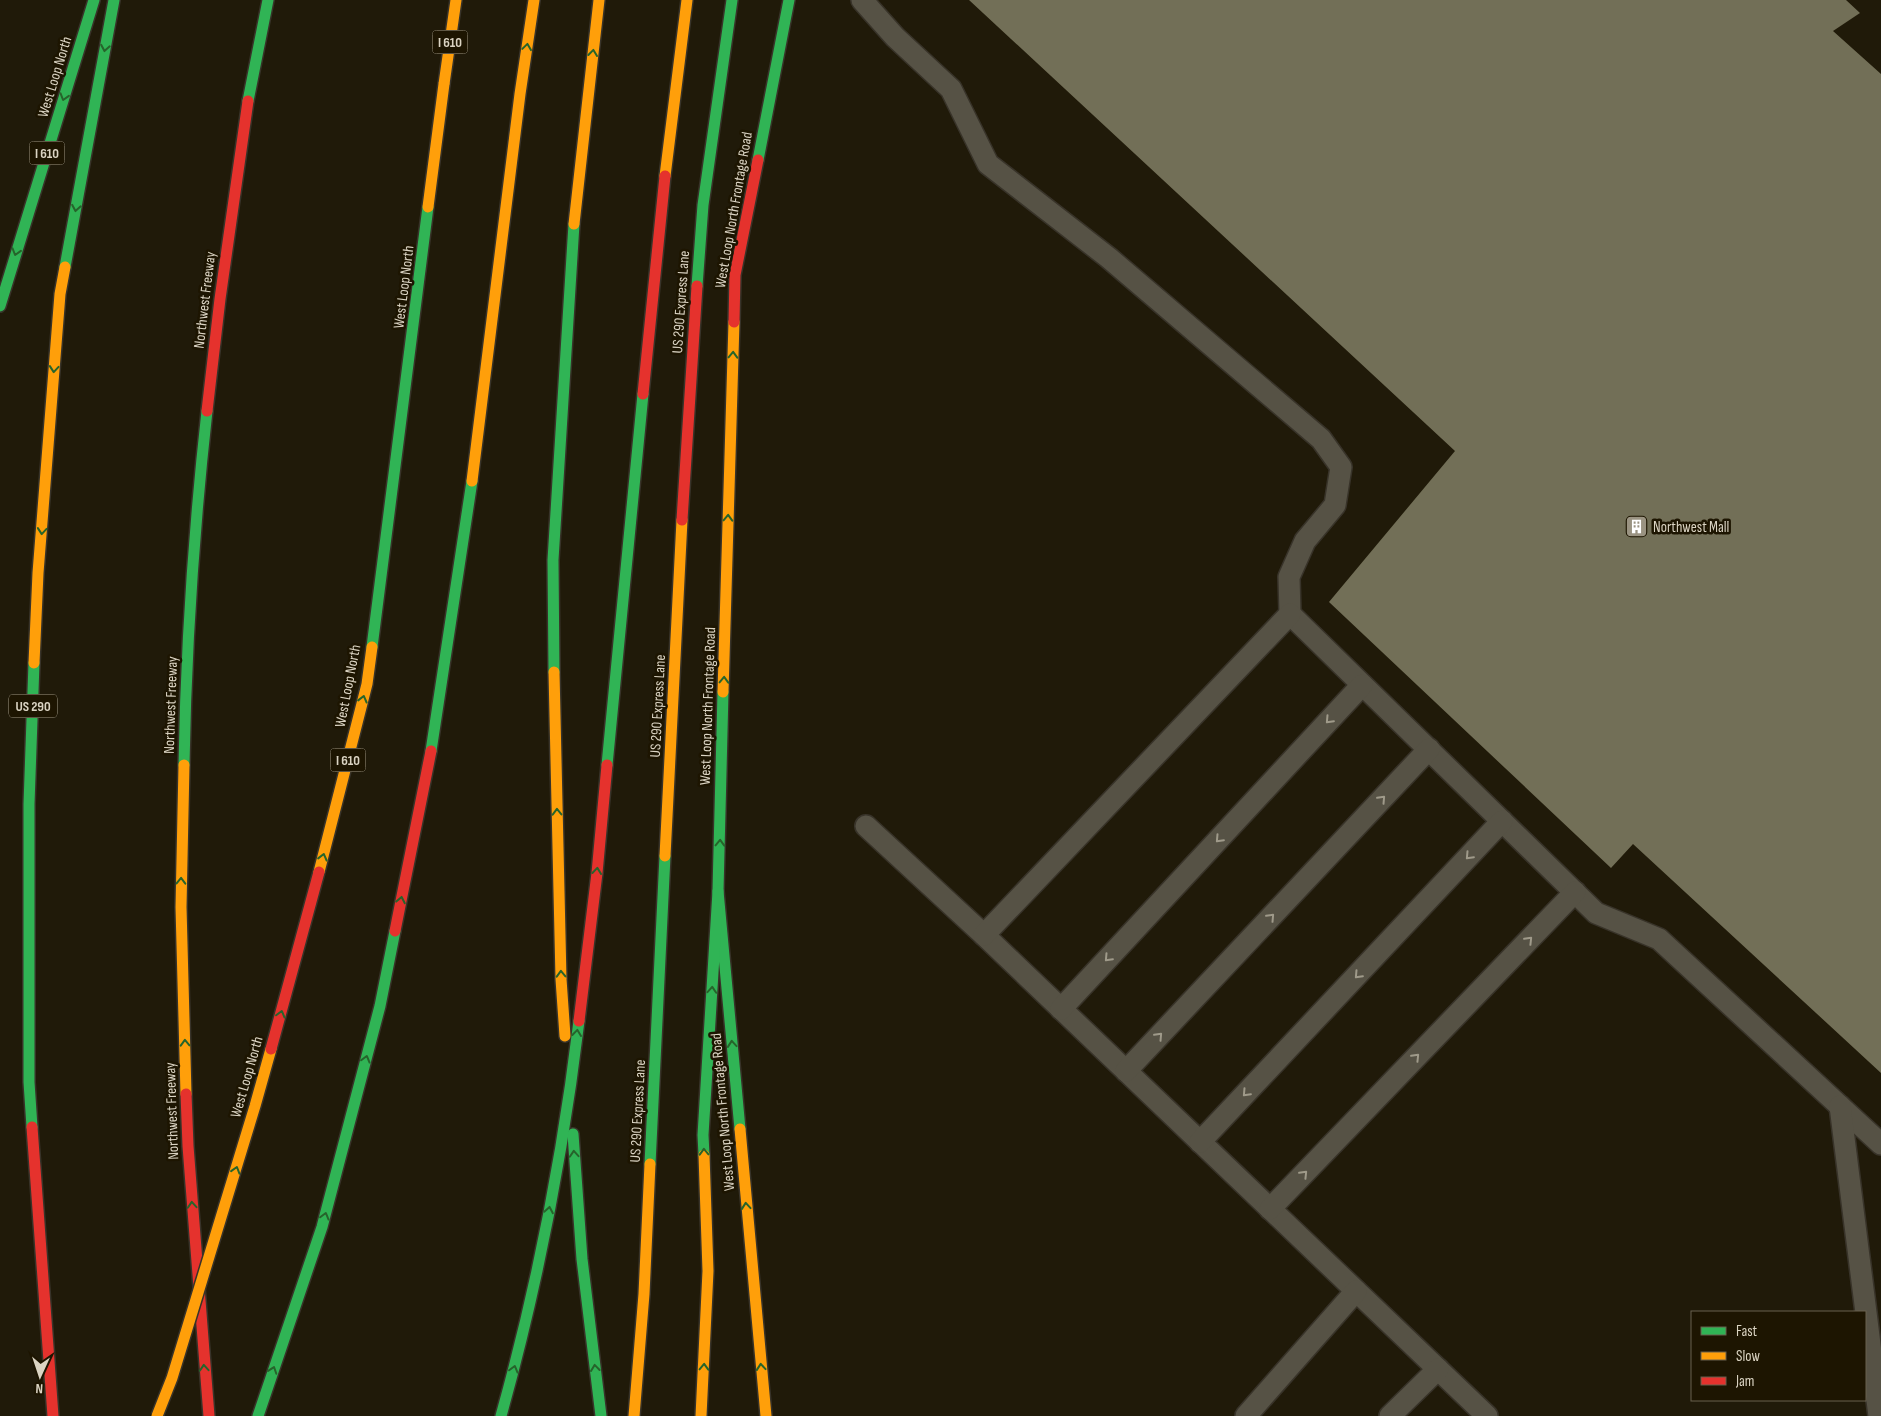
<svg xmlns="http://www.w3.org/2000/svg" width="1881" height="1416" font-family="'Sofia Sans Condensed',sans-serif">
<rect width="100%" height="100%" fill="#201a09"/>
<polygon fill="#726f57" points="969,0 1846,0 1860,13 1833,31 1881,74 1881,1073 1633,844 1611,868 1329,602 1455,451"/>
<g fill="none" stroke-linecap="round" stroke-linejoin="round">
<defs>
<g id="lane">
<polyline points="862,0 895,37 951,89 988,164 1109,258 1321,439 1341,467 1335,505 1305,541 1289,577 1290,614 1596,913 1659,939 1881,1144"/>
<polyline points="866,826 984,935 1487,1416"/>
<polyline points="984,935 1290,614"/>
<polyline points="1061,1009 1362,685"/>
<polyline points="1126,1071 1429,749"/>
<polyline points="1840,1106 1879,1416"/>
<polyline points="1200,1142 1502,821"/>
<polyline points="1270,1209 1575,892"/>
<polyline points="1246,1416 1356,1291"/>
<polyline points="1390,1416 1438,1369"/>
</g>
<g id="fast">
<polyline points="248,101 268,0"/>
<polyline points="758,160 789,0"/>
<polyline points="65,267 114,0"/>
<polyline points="697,286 703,205 732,0"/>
<polyline points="0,306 94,0"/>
<polyline points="554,672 553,560 574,224"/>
<polyline points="723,692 718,891 740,1129"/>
<polyline points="431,751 472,481"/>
<path d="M184,765C186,647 194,528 207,411"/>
<polyline points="607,765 643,394"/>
<polyline points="32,1127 29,1082 29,804 34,663"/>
<polyline points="573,1134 582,1259 601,1416"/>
<polyline points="704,1155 703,1135 718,891"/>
<polyline points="650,1164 665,856"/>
<polyline points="258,1416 322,1227 380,1006 395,931"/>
<path d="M501,1416C537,1287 563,1154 579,1021"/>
</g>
<g id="slow">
<polyline points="444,84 456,0"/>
<polyline points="665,176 687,0"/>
<polyline points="574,224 599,0"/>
<polyline points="472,481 520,94 534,0"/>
<polyline points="34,663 38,573 60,294 65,267"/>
<polyline points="554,672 561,979 565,1036"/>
<polyline points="723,692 734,322"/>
<polyline points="184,765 181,907 186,1094"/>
<polyline points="665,856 682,520"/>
<polyline points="740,1129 766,1416"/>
<polyline points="634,1416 644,1294 650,1164"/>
<polyline points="701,1416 708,1271 704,1155"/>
</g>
<g id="jam">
<polyline points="734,322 735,275 758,160"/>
<polyline points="643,394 665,176"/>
<polyline points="207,411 220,299 248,101"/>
<polyline points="682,520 697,286"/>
<polyline points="395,931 431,751"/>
<polyline points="579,1021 597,873 607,765"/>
<polyline points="186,1094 188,1146 209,1416"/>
<polyline points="32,1127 53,1416"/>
</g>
</defs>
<use href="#lane" stroke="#383329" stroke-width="24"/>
<use href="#fast" stroke="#383329" stroke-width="14"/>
<use href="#slow" stroke="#383329" stroke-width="14"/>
<use href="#jam" stroke="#383329" stroke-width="14"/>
<use href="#lane" stroke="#565245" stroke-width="21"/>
<use href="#fast" stroke="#30b455" stroke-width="11"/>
<use href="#slow" stroke="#ff9f0a" stroke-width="11"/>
<use href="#jam" stroke="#e5322d" stroke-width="11"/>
<defs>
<polyline id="fast-bridge" points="372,647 428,207"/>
<g id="slow-bridge">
<polyline points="428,207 444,84"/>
<polyline points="319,872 367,684 372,647"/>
<polyline points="157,1416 172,1378 255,1106 271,1049"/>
</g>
<polyline id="jam-bridge" points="271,1049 319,872"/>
</defs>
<use href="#fast-bridge" stroke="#383329" stroke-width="14" stroke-linecap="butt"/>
<use href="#slow-bridge" stroke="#383329" stroke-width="14" stroke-linecap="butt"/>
<use href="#jam-bridge" stroke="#383329" stroke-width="14" stroke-linecap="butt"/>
<use href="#fast-bridge" stroke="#30b455" stroke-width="11"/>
<use href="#slow-bridge" stroke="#ff9f0a" stroke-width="11"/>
<use href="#jam-bridge" stroke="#e5322d" stroke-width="11"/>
</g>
<defs><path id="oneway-chevron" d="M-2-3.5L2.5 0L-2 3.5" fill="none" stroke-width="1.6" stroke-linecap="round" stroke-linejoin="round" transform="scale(1.25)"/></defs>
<g stroke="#26642b">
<use href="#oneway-chevron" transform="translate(527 47) rotate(-82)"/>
<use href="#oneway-chevron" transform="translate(105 48) rotate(100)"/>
<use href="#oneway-chevron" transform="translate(593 53) rotate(-83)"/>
<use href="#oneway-chevron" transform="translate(64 97) rotate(107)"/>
<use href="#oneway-chevron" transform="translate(76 208) rotate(100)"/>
<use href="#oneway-chevron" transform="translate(16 252) rotate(107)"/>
<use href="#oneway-chevron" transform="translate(733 355) rotate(-88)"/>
<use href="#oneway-chevron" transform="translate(54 369) rotate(95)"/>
<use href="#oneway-chevron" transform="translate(728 518) rotate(-88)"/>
<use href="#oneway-chevron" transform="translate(42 531) rotate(95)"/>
<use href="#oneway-chevron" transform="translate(724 680) rotate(-88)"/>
<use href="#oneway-chevron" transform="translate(363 699) rotate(-76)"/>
<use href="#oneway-chevron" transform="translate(557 812) rotate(-91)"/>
<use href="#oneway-chevron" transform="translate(720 843) rotate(-88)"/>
<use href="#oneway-chevron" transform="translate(323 857) rotate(-76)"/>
<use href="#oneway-chevron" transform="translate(597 871) rotate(-84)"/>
<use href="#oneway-chevron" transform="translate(181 881) rotate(-89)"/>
<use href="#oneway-chevron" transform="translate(401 900) rotate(-79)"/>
<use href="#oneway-chevron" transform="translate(561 974) rotate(-92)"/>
<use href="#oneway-chevron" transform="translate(712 990) rotate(-86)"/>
<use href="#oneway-chevron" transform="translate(281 1014) rotate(-75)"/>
<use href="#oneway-chevron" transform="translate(577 1033) rotate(-83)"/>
<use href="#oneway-chevron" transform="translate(185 1043) rotate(-92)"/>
<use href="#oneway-chevron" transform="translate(732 1044) rotate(-95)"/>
<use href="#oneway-chevron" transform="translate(366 1059) rotate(-75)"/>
<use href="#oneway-chevron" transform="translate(704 1152) rotate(-92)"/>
<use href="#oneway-chevron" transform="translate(574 1154) rotate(-94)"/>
<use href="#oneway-chevron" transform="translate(236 1170) rotate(-73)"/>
<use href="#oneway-chevron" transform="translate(192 1205) rotate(-94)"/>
<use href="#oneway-chevron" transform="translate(746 1206) rotate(-95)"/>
<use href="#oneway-chevron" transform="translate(549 1210) rotate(-80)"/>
<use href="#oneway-chevron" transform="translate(325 1216) rotate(-75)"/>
<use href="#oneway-chevron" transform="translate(704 1367) rotate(-88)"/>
<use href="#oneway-chevron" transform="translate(761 1367) rotate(-95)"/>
<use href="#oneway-chevron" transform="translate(204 1368) rotate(-94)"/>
<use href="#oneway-chevron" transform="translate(595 1368) rotate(-97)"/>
<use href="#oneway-chevron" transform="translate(514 1369) rotate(-75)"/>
<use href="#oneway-chevron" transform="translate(273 1370) rotate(-71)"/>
</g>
<g stroke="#9f9a8a">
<use href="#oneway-chevron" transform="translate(1329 720) rotate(133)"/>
<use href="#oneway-chevron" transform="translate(1382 799) rotate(-47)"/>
<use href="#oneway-chevron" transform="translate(1219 839) rotate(133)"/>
<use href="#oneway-chevron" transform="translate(1469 856) rotate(133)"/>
<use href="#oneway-chevron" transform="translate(1271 917) rotate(-47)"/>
<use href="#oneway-chevron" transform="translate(1529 940) rotate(-46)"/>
<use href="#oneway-chevron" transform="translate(1108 958) rotate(133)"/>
<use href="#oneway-chevron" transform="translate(1358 975) rotate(133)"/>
<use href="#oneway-chevron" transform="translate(1159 1036) rotate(-47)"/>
<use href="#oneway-chevron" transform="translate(1416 1057) rotate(-46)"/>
<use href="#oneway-chevron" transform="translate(1246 1093) rotate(133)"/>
<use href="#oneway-chevron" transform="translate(1304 1174) rotate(-46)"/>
</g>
<defs>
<symbol id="building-square" viewBox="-11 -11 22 22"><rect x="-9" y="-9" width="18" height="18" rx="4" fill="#9a9382" stroke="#1d1501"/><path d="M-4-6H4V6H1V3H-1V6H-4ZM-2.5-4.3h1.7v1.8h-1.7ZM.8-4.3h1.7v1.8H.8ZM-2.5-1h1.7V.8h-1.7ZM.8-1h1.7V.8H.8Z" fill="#fff"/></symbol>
</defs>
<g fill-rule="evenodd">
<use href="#building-square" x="1624" y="514" width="25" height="25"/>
</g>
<g text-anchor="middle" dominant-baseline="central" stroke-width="5" stroke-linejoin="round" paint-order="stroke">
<g fill="#1d1501" stroke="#a29b89" stroke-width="1">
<rect x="432.5" y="30.5" width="35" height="23" rx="4"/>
<rect x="29.5" y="141.5" width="35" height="23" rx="4"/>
<rect x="9" y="694.5" width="48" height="23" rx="4"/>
<rect x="330.5" y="748.5" width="35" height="23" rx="4"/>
</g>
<g font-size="14" font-weight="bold" fill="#dbd4c3">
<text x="450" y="42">I 610</text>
<text x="47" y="153">I 610</text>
<text x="33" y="706">US 290</text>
<text x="348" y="760">I 610</text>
</g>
<g font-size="15" fill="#dbd4c3" stroke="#1d1501">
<text transform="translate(55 77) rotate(-73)">West Loop North</text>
<text transform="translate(734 210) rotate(-80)">West Loop North Frontage Road</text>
<text transform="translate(404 287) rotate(-83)">West Loop North</text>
<text transform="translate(205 300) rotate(-83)">Northwest Freeway</text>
<text transform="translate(681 302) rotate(-86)">US 290 Express Lane</text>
<text transform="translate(348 686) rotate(-79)">West Loop North</text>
<text transform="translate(171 705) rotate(-88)">Northwest Freeway</text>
<text transform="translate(658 706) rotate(-87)">US 290 Express Lane</text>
<text transform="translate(708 706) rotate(-88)">West Loop North Frontage Road</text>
<text transform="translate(247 1077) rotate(-74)">West Loop North</text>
<text transform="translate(172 1111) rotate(-92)">Northwest Freeway</text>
<text transform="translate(638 1111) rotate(-87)">US 290 Express Lane</text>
<text transform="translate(723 1112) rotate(-95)">West Loop North Frontage Road</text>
</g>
<g font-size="15" fill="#dbd4c3" stroke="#1d1501" text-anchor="start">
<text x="1653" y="527">Northwest Mall</text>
</g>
</g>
<rect x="1691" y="1311" width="175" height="90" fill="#1d1501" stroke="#69614f"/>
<rect x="1701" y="1327" width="25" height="8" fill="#30b455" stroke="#69614f"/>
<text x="1736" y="1336" font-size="15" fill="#dbd4c3">Fast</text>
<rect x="1701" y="1352" width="25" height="8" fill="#ff9f0a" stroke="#69614f"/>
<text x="1736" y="1361" font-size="15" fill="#dbd4c3">Slow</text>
<rect x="1701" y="1377" width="25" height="8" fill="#e5322d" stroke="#69614f"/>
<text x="1736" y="1386" font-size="15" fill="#dbd4c3">Jam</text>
<g transform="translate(40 1376) rotate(183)" stroke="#1d1501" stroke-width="4" paint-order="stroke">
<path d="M0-4L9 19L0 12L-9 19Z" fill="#dbd4c3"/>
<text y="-8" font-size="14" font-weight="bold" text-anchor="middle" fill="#dbd4c3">N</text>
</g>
</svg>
